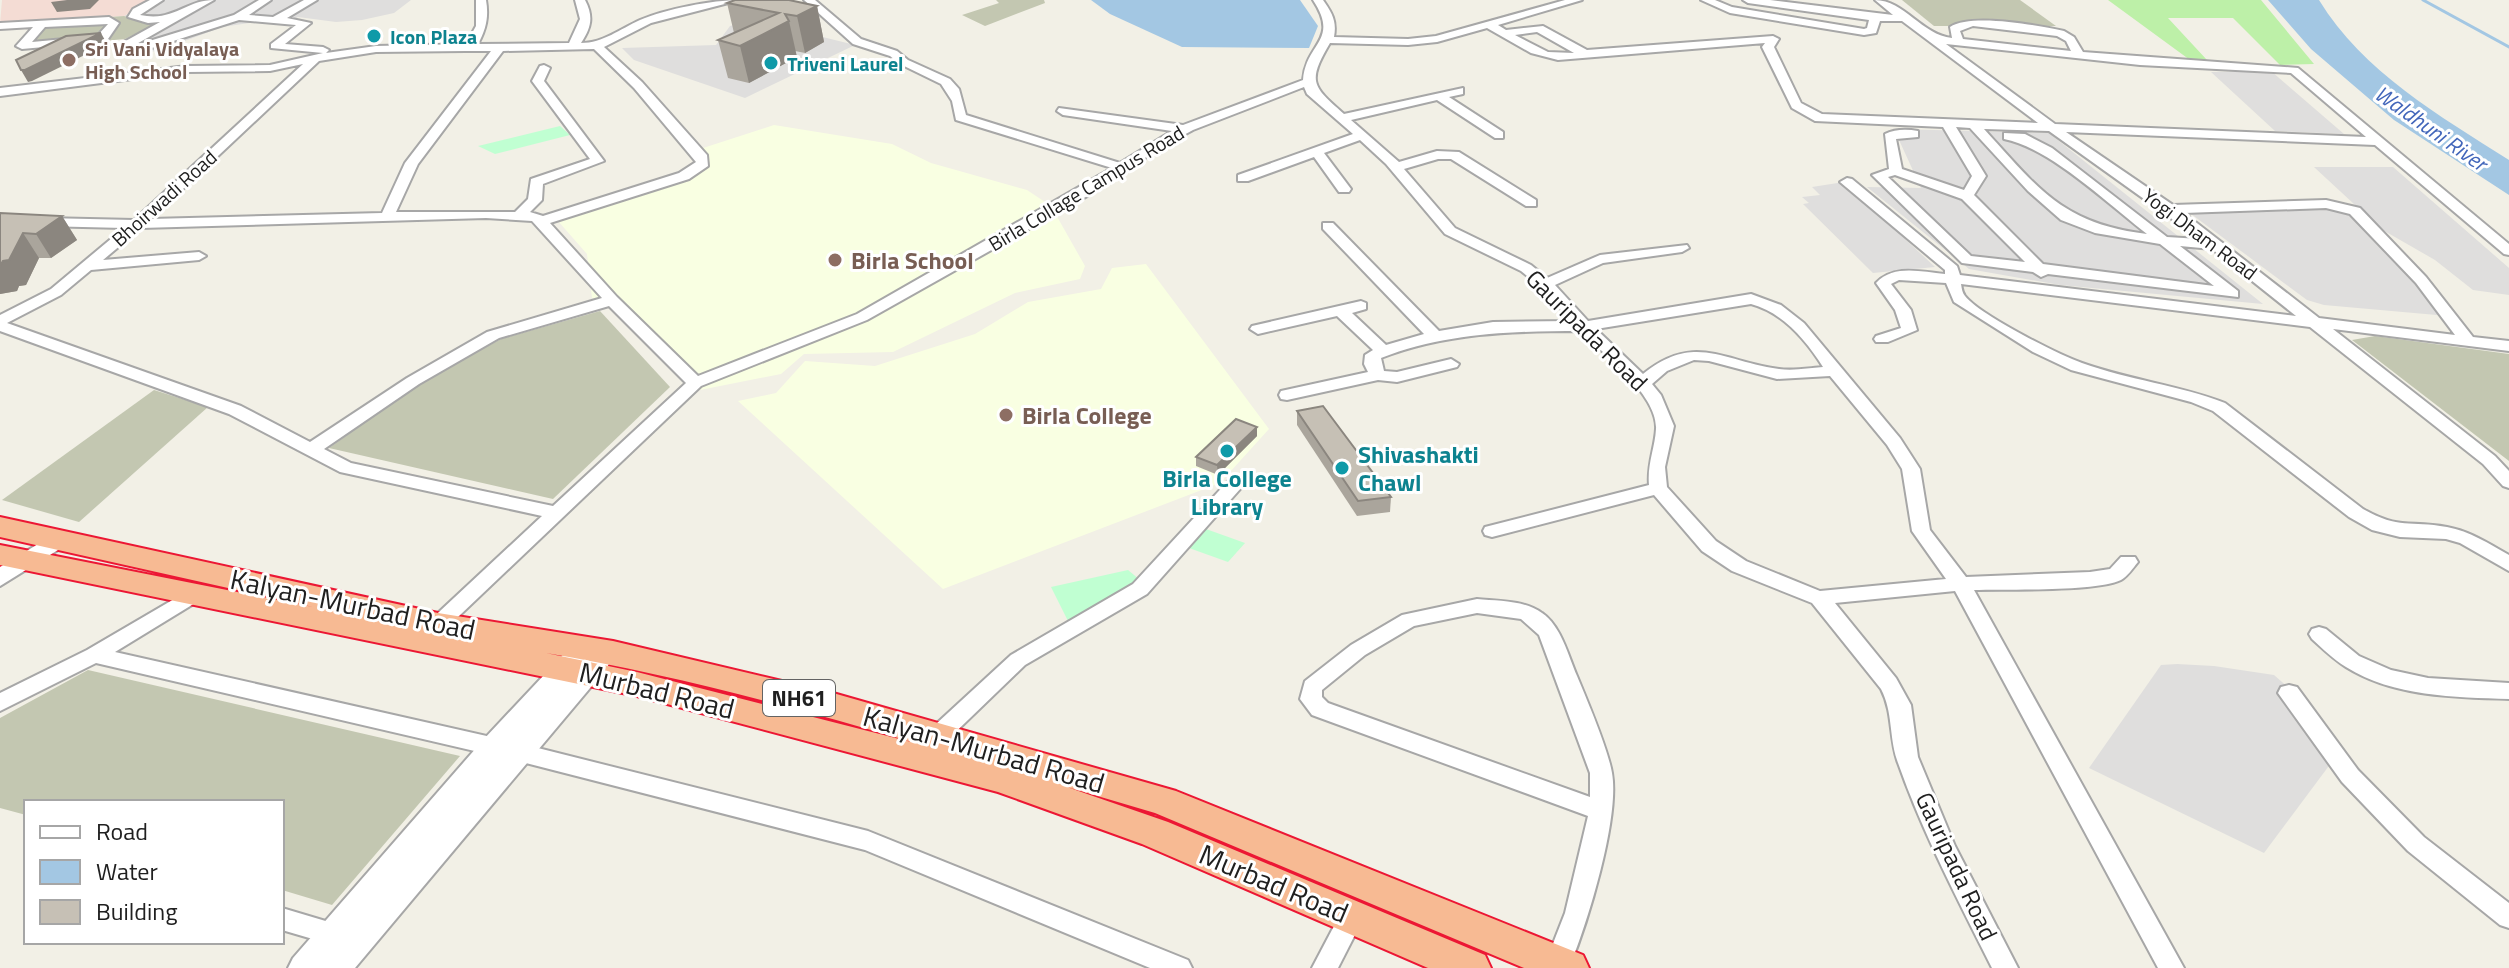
<svg xmlns="http://www.w3.org/2000/svg" width="2509" height="968" font-family="'Titillium Web',sans-serif">
<rect width="100%" height="100%" fill="#f2f0e6"/>
<g fill="#dfdedd">
<polygon points="153,0 411,0 394,13 362,20 336,22 298,17 287,23 256,22 222,27 182,42 170,43 161,50 125,57 111,47 155,25 124,16"/>
<polygon points="754,20 855,45 745,98 634,60 622,48 716,45 730,26"/>
<polygon points="2271,71 2344,134 2275,131 2211,72"/>
<polygon points="1894,129 2049,133 2263,304 2060,285 1969,269 1867,187 1921,188"/>
<polygon points="2314,167 2393,167 2509,268 2509,295 2473,290 2435,260 2381,229"/>
<polygon points="1844,182 1935,267 1873,273 1803,204 1809,203 1802,197 1820,195 1812,187"/>
<polygon points="2338,203 2356,209 2459,317 2324,305 2307,300 2179,205"/>
<polygon points="2177,664 2214,666 2274,675 2291,690 2340,751 2264,853 2089,768 2161,665"/>
</g>
<polygon fill="#f4dcd4" points="2,0 153,0 124,16 0,24"/>
<g fill="#f9ffe2">
<polygon points="774,125 892,144 931,163 1027,190 1051,206 1085,266 1080,279 1015,293 893,352 804,354 781,374 700,390 625,309 592,298 587,254 558,221 691,178 710,163 700,149"/>
<polygon points="1146,264 1269,429 1220,483 943,589 738,401 776,393 805,361 875,366 975,334 1028,302 1101,289 1112,268"/>
</g>
<g fill="#c3c7b1">
<polygon points="996,0 1044,0 1045,3 985,26 962,15 999,3"/>
<polygon points="1902,0 2020,0 2056,26 1934,26"/>
<polygon points="124,16 156,24 125,39 16,49 55,21"/>
<polygon points="600,311 670,387 553,499 329,448 426,379 501,339"/>
<polygon points="2375,336 2509,354 2509,461 2352,340"/>
<polygon points="154,390 208,407 79,522 2,500"/>
<polygon points="88,670 460,756 332,905 282,890 282,802 26,802 26,815 0,808 0,718"/>
</g>
<polygon fill="#bdf0a8" points="2108,0 2261,0 2314,64 2280,65 2233,18 2168,18 2207,60 2190,60"/>
<g fill="#c0ffd2">
<polygon points="560,126 570,135 495,154 478,146"/>
<polygon points="1206,529 1245,543 1228,562 1189,548"/>
<polygon points="1128,570 1140,580 1068,621 1051,587"/>
</g>
<g fill="#a3c7e3">
<polygon points="1091,0 1300,0 1318,26 1309,48 1182,47 1110,14"/>
<path d="M2268,0H2319C2363,72 2440,116 2509,160V195L2394,120L2311,49Z"/>
</g>
<g fill="none" stroke-linecap="round" stroke-linejoin="round">
<polyline stroke="#a3c7e3" stroke-width="3" points="2423,0 2509,47"/>
<defs>
<g id="minor">
<path d="M150,0H163L140,15C175,22 185,0 214,0L133,46L234,15L259,0H271L249,15L273,17L304,0H317L287,18L311,23L285,44L323,47L329,50L326,53L376,46L466,44L476,26V0H486C489,17 486,29 478,44L569,43L580,19L575,0H585C594,17 591,28 581,43C603,43 620,29 640,20C666,9 712,0 740,0L651,23L604,47L642,82L707,155L708,166L689,179L550,223L617,297L698,376L857,314L1112,168L956,120L952,101L941,84L900,64L890,56L853,44L804,0H815L861,39L897,51L908,60L950,79L959,89L966,115L1120,163L1172,131L1063,115L1057,111L1059,108L1183,125L1303,80C1306,42 1340,41 1313,0H1323C1332,13 1337,21 1334,37L1408,39L1436,36L1565,0H1582L1498,25L1506,30L1543,26L1587,50L1773,36L1779,39L1774,47L1801,103L1822,114L2038,123L1902,21H1880L1876,33L1864,35L1730,13L1701,0H1715L1732,7L1864,29L1867,28L1869,20L1748,3L1743,0H1770L1893,15L1875,0C1904,0 1922,35 1952,38L1950,27C1971,13 2036,25 2064,31L2074,37L2083,52L2298,68L2509,244V255L2504,254L2375,145L2066,132L2173,205L2326,200L2360,208L2426,277L2473,337L2509,341V351L2333,329L2495,456L2509,471V488L2503,486L2483,464L2310,327L1961,284C1962,289 1962,292 1965,296C1980,315 2057,354 2082,363C2129,380 2179,385 2225,403L2363,509C2400,530 2409,520 2447,527C2470,531 2489,544 2509,555V571L2460,543L2446,539L2400,537L2372,530L2349,517L2213,411L2191,402L2071,370L2033,352L1954,302L1946,283L1899,280L1891,284L1911,310L1917,330L1888,342H1876L1874,339L1876,336L1901,328L1895,310L1876,283C1894,264 1921,272 1945,274V270L1840,182L1847,178L1852,179L1957,266L1960,275L2296,316L2212,249L2180,246L2238,291V297L2048,274L2041,277L2033,272L1962,263L1872,175L1889,169L1885,134C1895,129 1907,129 1918,131V137L1896,139L1902,169L1964,190L1972,176L1943,127L1815,121L1792,108L1762,47L1765,43L1558,60L1531,53L1487,28L1437,42L1408,45L1330,43C1307,82 1312,86 1344,114L1463,88V94L1449,97L1503,132V138H1495L1437,100L1351,120L1399,162L1437,151L1459,152L1536,200V206H1526L1451,159H1438L1404,169L1455,228L1531,265L1547,278L1600,255L1687,245L1689,248L1682,252L1603,263L1555,285L1588,321L1751,294L1781,305L1804,323L1900,438L1920,469L1930,530L1966,577L2090,572L2110,569L2121,557H2135L2138,562C2133,568 2127,577 2121,580C2096,592 2006,589 1974,590L2184,968H2158L1955,591L1835,603L1896,678L1911,705L1918,757L1955,846L2018,968H1992C1958,900 1922,832 1897,760C1889,736 1893,712 1881,689L1812,603L1732,571L1702,551L1654,495L1492,537L1485,535L1483,531L1485,527L1649,485C1647,464 1655,448 1656,429C1658,395 1603,353 1580,331C1511,331 1446,333 1381,358L1384,371L1397,372L1451,359L1459,364L1457,367L1397,382L1378,380L1287,400L1281,399L1279,395L1281,391L1368,372L1364,364L1365,355L1373,350L1337,316L1258,334L1250,329L1252,326L1361,301L1366,303V309L1352,313L1386,345L1424,334L1323,229V223H1333L1439,331L1493,322L1571,321L1541,287L1521,271L1445,234L1386,164L1360,140L1324,153L1351,189L1349,192H1339L1314,157L1248,181H1238V175L1353,134L1307,94L1304,87L1193,130L1158,149L1098,190L867,320L701,386L439,635H425L422,630L425,625L542,516L340,472L229,414L0,331V315L51,289L124,228L0,225V217L134,220L303,64L270,71L187,72L0,96V88L187,66L270,65L323,53L271,48V44L296,25L239,20L142,51L126,52L120,45L122,43L160,22L148,23L128,17L133,9ZM1973,26L2057,36L2066,41L2071,51L1963,39L1960,31ZM1537,32L1574,53L1548,52L1515,35ZM1946,44L2140,65L2291,73L2366,137L2055,124ZM594,49L634,88L696,162L679,173L543,216L530,212L542,200L543,184L604,161L544,81L550,68L544,65L540,66L532,81L590,159L531,179L528,199L515,212H396L418,164L503,51ZM465,51H491L405,163L382,213L151,219L319,61L376,52ZM1956,127L1970,128L2028,191L2061,220L2095,233L2160,244L2214,286L2043,264L1974,195L1986,176ZM1984,129L2049,131L2200,239L2167,237L2052,148L2025,134L2004,133V139C2050,148 2108,204 2147,234C2062,224 2038,188 1984,129ZM1895,175L1962,199L2025,262L1971,256L1888,177ZM2326,208L2350,214L2416,283L2455,335L2319,318L2184,213ZM486,218L532,221L602,298L487,332L407,378L310,442L241,406L7,323L61,295L91,270L199,260L206,256L199,252L103,260L141,228ZM1751,304C1782,312 1806,340 1823,367C1809,368 1794,371 1779,369C1724,362 1695,332 1643,374L1596,329ZM609,306L686,383L553,506L351,463L324,449L419,384L499,338ZM1694,360L1709,361L1777,379L1830,376L1887,445L1902,469L1912,531L1946,579L1820,591L1746,561L1716,541L1667,487L1665,467L1674,426L1661,395L1652,384L1667,371Z"/>
<path d="M109,17L119,23L108,39L99,42L22,49L16,46L33,27L0,29V23ZM108,24L97,36L32,42L45,27Z"/>
<polygon points="1235,478 1244,484 1241,488 1147,594 1025,665 940,747 932,750 924,747 921,741 924,735 1011,655 1133,584 1229,480"/>
<polygon points="193,588 200,590 203,595 200,600 115,652 518,743 868,831 1188,960 1192,968 1150,968 865,850 518,761 96,663 0,711 0,693 87,650"/>
<path d="M1477,599C1498,601 1524,600 1542,613C1561,626 1568,655 1577,676C1587,700 1608,749 1612,773C1620,818 1587,925 1569,968H1547L1545,964L1565,913L1588,816L1312,715L1300,699L1305,681L1351,645L1402,615ZM1477,613L1521,619L1539,635L1590,773V797L1328,703L1322,697V690L1365,655L1414,626Z"/>
<path d="M2319,627L2326,629L2359,656L2391,670L2428,678L2509,683V699C2454,697 2394,697 2346,667C2333,659 2323,649 2312,639L2309,634L2312,629Z"/>
<polygon points="2289,685 2297,687 2358,770 2424,837 2509,903 2509,928 2500,925 2408,851 2342,782 2278,693 2281,687"/>
<polygon points="1352,906 1361,909 1364,917 1338,968 1312,968 1343,909"/>
<polygon points="282,908 349,928 353,936 349,944 340,947 282,930"/>
</g>
<g id="tertiary">
<polygon points="58,532 66,535 70,540 66,545 0,586 0,567"/>
<polygon points="584,640 593,642 597,649 594,654 606,655 610,662 606,669 355,968 288,968 293,958 484,739 575,642"/>
</g>
<path id="trunk" d="M0,517L438,613L613,641L833,693L1176,791L1583,955L1589,968H1524L1155,813L1067,787L1168,822L1485,955L1491,968H1428L1142,844L998,792L637,696L0,565V545L313,607L0,537ZM546,653C670,674 794,707 915,743L637,672Z"/>
</defs>
<use href="#minor" stroke="#a7a7a7" stroke-width="4"/>
<use href="#tertiary" stroke="#a7a7a7" stroke-width="4"/>
<use href="#trunk" stroke="#ec1734" stroke-width="4"/>
<use href="#minor" fill="#fff" fill-rule="evenodd"/>
<use href="#tertiary" fill="#fff" fill-rule="evenodd"/>
<use href="#trunk" fill="#f7ba93" fill-rule="evenodd"/>
</g>
<g fill="#aaa59c">
<polygon points="727,3 817,6 824,42 805,53 795,51 797,57 749,83 728,78 718,40 734,33"/>
<polygon points="0,213 62,216 77,240 51,258 39,258 26,285 19,286 17,291 0,294"/>
<polygon points="1297,411 1391,497 1390,512 1357,516 1297,425"/>
<polygon points="1257,427 1257,436 1218,475 1196,466 1196,457"/>
</g>
<g fill="#8b867f">
<polygon points="67,0 99,0 90,9 57,12 51,2"/>
<polygon points="817,6 824,42 805,53 797,16"/>
<polygon points="789,21 797,57 749,83 740,46"/>
<polygon points="101,33 107,44 32,81 28,82 21,70"/>
<polygon points="62,216 77,240 51,258 36,234"/>
<polygon points="23,233 39,258 26,285 19,286 17,291 0,294 0,266"/>
<polygon points="1257,427 1257,436 1218,475 1217,465"/>
</g>
<g fill="#c6c0b5" stroke="#8b867f" stroke-width="2">
<polygon points="735,0 789,0 817,6 797,16 785,14 789,21 740,46 718,40 779,13 727,3"/>
<polygon points="101,33 25,70 21,70 16,60 66,36"/>
<polygon points="0,213 62,216 36,234 23,233 9,260 3,261 0,266"/>
<polygon points="1323,406 1391,497 1358,501 1297,411"/>
<polygon points="1236,419 1257,427 1217,465 1196,457"/>
</g>
<g fill="#0f9aa8" stroke="#fff" stroke-width="3">
<circle cx="374" cy="36" r="8"/>
<circle cx="771" cy="63" r="8"/>
<circle cx="1227" cy="451" r="8"/>
<circle cx="1342" cy="468" r="8"/>
</g>
<g fill="#8d6e63" stroke="#fff" stroke-width="3">
<circle cx="69" cy="60" r="8"/>
<circle cx="835" cy="260" r="8"/>
<circle cx="1006" cy="415" r="8"/>
</g>
<g text-anchor="middle" dominant-baseline="central" stroke-width="6" stroke-linejoin="round" paint-order="stroke">
<g font-size="20" font-weight="bold" fill="#0d838f" stroke="#fff" text-anchor="start">
<text x="390" y="36">Icon Plaza</text>
<text x="787" y="63">Triveni Laurel</text>
</g>
<g font-size="20" font-weight="bold" fill="#785e54" stroke="#fff" text-anchor="start">
<text x="85" y="48">Sri Vani Vidyalaya<tspan x="85" dy="23">High School</tspan></text>
</g>
<g font-size="20" fill="#202020" stroke="#fff">
<text transform="translate(1086 188) rotate(-31)">Birla Collage Campus Road</text>
<text transform="translate(164 198) rotate(-42)">Bhoirwadi Road</text>
<text transform="translate(2200 234) rotate(37)">Yogi Dham Road</text>
</g>
<g font-size="22" font-style="italic" fill="#4266ba" stroke="#fff">
<text transform="translate(2431 128) rotate(35)">Waldhuni River</text>
</g>
<rect fill="#fff" stroke="#636363" stroke-width="2" x="763" y="680" width="72" height="36" rx="6"/>
<g font-size="22" font-weight="bold" fill="#202020">
<text x="799" y="698">NH61</text>
</g>
<g font-size="24" font-weight="bold" fill="#785e54" stroke="#fff" text-anchor="start">
<text x="851" y="260">Birla School</text>
<text x="1022" y="415">Birla College</text>
</g>
<g font-size="24" fill="#202020" stroke="#fff">
<text transform="translate(1587 330) rotate(45)">Gauripada Road</text>
<text transform="translate(1957 866) rotate(65)">Gauripada Road</text>
</g>
<g font-size="24" font-weight="bold" fill="#0d838f" stroke="#fff" text-anchor="start">
<text x="1358" y="454">Shivashakti<tspan x="1358" dy="28">Chawl</tspan></text>
<text x="1227" y="478" text-anchor="middle">Birla College<tspan x="1227" dy="28">Library</tspan></text>
</g>
<g font-size="28" fill="#202020" stroke="#fff">
<text transform="translate(353 604) rotate(12)">Kalyan-Murbad Road</text>
<text transform="translate(657 690) rotate(14)">Murbad Road</text>
<text transform="translate(984 749) rotate(16)">Kalyan-Murbad Road</text>
<text transform="translate(1274 883) rotate(23)">Murbad Road</text>
</g>
</g>
<rect x="24" y="800" width="260" height="144" fill="#ffffff" stroke="#a6a6a6" stroke-width="2"/>
<rect x="40" y="826" width="40" height="12" fill="#ffffff" stroke="#a6a6a6" stroke-width="2"/>
<text x="96" y="840" font-size="24" fill="#202020">Road</text>
<rect x="40" y="860" width="40" height="24" fill="#a3c7e3" stroke="#a6a6a6" stroke-width="2"/>
<text x="96" y="880" font-size="24" fill="#202020">Water</text>
<rect x="40" y="900" width="40" height="24" fill="#c6c0b5" stroke="#a6a6a6" stroke-width="2"/>
<text x="96" y="920" font-size="24" fill="#202020">Building</text>
</svg>
